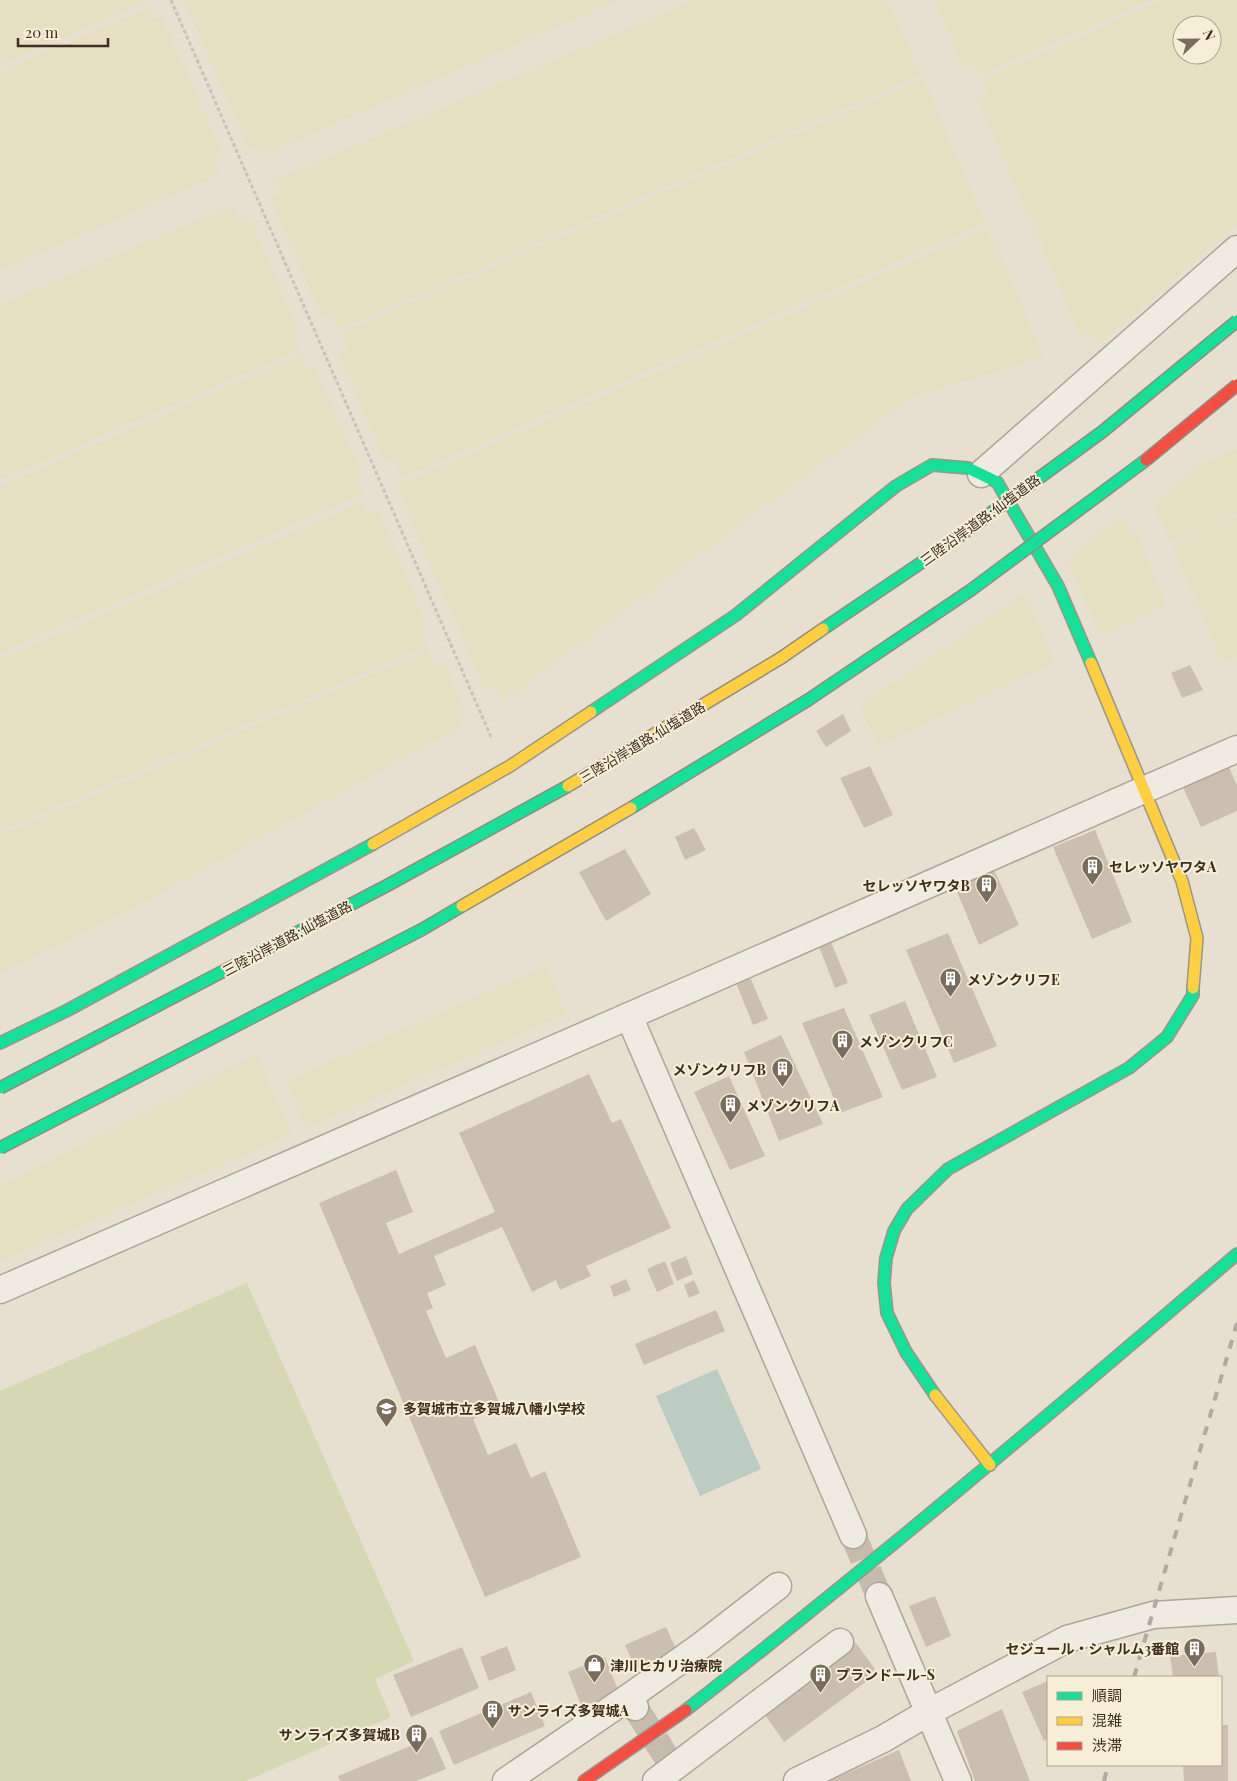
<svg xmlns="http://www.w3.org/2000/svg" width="1237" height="1781" font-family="'Playfair Display','Noto Sans JP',serif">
<rect width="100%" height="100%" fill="#e7e0d1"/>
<g fill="#e6dfc2" fill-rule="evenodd">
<polygon points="0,0 143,0 144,3 0,65"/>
<polygon points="184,0 619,0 263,155 258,145 249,149"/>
<polygon points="694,0 888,0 921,75 339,330 331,313 322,316 270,198 280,194 274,180"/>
<polygon points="934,0 1151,0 979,75 974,64 964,69"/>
<path d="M1163,0H1237V223L1102,343L1092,332L1081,337L978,100L989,96L982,80ZM1182,25H1212V55H1182Z"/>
<polygon points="146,9 151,20 162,16 222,154 213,158 220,175 0,270 0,71"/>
<polygon points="923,79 986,223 402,478 394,458 385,462 338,354 347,350 341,333"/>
<polygon points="232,205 239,221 249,216 299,330 292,333 300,350 0,480 0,305"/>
<polygon points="988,228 1044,357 916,396 903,403 504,700 496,688 486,692 396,486"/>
<polygon points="301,355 307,369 314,366 363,476 356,479 363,494 0,653 0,486"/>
<polygon points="1237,449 1237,514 1175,541 1170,540 1154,504 1202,464"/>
<polygon points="361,503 366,514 377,509 428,627 421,630 427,646 0,831 0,659"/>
<polygon points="1237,517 1237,657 1223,663 1173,548 1176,543"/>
<polygon points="1119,518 1139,539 1166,606 1101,636 1067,559"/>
<polygon points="1025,593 1055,662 878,746 860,706"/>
<polygon points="429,650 436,666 444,662 463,708 456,711 463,725 138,906 0,973 0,836"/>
<polygon points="546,966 566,1014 306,1128 286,1081"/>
<polygon points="257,1054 292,1134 0,1261 0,1186"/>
</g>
<polygon fill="#d6d7b3" points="247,1283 414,1661 375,1679 391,1717 246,1781 0,1781 0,1391"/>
<polygon fill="#bcccc2" points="717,1369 761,1469 700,1496 656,1396"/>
<g fill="#cbbfb2">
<polygon points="1190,665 1203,690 1182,698 1171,673"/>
<polygon points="843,714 851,731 826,747 816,731"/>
<polygon points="1227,763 1237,785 1237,811 1201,827 1182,785"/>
<polygon points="870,766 893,815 864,828 840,778"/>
<polygon points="694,828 706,850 685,860 675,837"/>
<polygon points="1095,830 1132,922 1092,939 1053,847"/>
<polygon points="625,849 651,894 606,921 579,872"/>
<polygon points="992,865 1019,925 979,945 953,882"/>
<polygon points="948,933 997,1046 954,1063 906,950"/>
<polygon points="830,940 848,983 835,988 818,944"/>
<polygon points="750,977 768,1019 753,1025 736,983"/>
<polygon points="905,1001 937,1077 902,1090 869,1015"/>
<polygon points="844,1008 883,1097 840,1113 802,1023"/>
<polygon points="781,1035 823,1124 779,1141 744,1052"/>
<polygon points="589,1074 612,1123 621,1119 671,1228 586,1266 591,1276 560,1290 556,1280 532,1292 502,1227 434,1256 446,1285 427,1293 433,1308 426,1311 446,1358 475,1345 501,1407 473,1419 488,1455 516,1443 531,1478 545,1471 581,1557 485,1597 319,1203 396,1170 413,1212 386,1223 399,1254 495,1212 459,1133"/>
<polygon points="729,1076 765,1156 730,1170 694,1092"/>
<polygon points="686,1256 693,1274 677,1281 670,1263"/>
<polygon points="665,1261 674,1284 657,1292 647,1269"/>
<polygon points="626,1279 631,1290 614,1297 610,1286"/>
<polygon points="694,1280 700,1293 689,1298 684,1285"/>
<polygon points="716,1310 725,1331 644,1365 635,1344"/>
<polygon points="935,1596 951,1636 926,1647 909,1606"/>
<polygon points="666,1627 677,1651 636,1669 625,1645"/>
<polygon points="856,1643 878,1673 784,1742 763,1712"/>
<polygon points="507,1646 516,1670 489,1681 480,1657"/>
<polygon points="462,1647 479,1688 411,1717 393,1675"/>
<polygon points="1216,1652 1219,1677 1173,1677 1170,1656"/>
<polygon points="605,1657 620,1695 583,1710 568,1672"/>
<polygon points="1048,1681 1048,1738 1044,1741 1022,1692"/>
<polygon points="531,1692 545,1726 454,1765 439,1731"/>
<polygon points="1002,1709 1030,1781 975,1781 957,1731"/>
<polygon points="1221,1725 1228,1725 1228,1781 1184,1781 1183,1765 1221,1765"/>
<polygon points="432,1737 446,1769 416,1781 340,1781 338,1776"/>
<polygon points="899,1750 911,1781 829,1781"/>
</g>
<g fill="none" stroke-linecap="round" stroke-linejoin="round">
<g stroke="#c5bcae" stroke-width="26" stroke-dasharray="26 13" stroke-linecap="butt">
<polyline points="853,1535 879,1596"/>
<polyline points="635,1707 669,1761"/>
</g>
<defs>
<g id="street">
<polyline points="981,474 1237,249"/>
<polyline points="629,1016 853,1535"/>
<polyline points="0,1290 629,1016 1237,749"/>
<polyline points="879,1596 958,1781"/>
<polyline points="635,1707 629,1697 702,1645 778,1586"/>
<polyline points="506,1781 629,1697"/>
<polyline points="656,1781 840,1642"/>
<polyline points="797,1781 883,1739 929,1712 1067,1639 1153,1615 1237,1610"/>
</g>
<g id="fast">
<polyline points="591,712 736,615 896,486 932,465 968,468 997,482 1058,586 1091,663"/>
<polyline points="0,1043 68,1010 373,844"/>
<polyline points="935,1395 906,1352 887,1313 884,1283 886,1258 894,1231 907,1209 948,1169 1129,1068 1167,1037 1193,995 1193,988"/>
<path d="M686,1710C875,1563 1056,1409 1237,1254"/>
</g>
<g id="slow">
<polyline points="1091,663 1182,881 1197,938 1193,988"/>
<polyline points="373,844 510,766 591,712"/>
<polyline points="935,1395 990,1465"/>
</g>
<polyline id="jam" points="584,1781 686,1710"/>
</defs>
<use href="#street" stroke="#ada599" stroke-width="29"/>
<use href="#fast" stroke="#9c958a" stroke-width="14"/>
<use href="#slow" stroke="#9c958a" stroke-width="14"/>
<use href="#jam" stroke="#9c958a" stroke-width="14"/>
<polyline stroke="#c8c2b9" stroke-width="3" stroke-dasharray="4 2.5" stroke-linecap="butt" points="171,0 491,737"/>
<use href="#street" stroke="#efebe3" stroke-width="26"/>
<use href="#fast" stroke="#16e098" stroke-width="11"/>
<use href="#slow" stroke="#ffcf43" stroke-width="11"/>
<use href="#jam" stroke="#f24e42" stroke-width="11"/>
<g stroke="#afaaa2" stroke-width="4" stroke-dasharray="9 9" stroke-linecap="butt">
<polyline points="1134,1677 1237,1323"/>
<polyline points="1104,1781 1108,1765"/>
</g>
<defs>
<g id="fast-bridge">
<polyline points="823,629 943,548 1102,432 1237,321"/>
<polyline points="631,808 808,700 971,590 1146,460"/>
<polyline points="0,1088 388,885 568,786"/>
<polyline points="0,1148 421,930 462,906"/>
</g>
<g id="slow-bridge">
<polyline points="568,786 781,658 823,629"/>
<polyline points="462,906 631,808"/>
</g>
<polyline id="jam-bridge" points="1146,460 1237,385"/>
</defs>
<use href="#fast-bridge" stroke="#928b80" stroke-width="14" stroke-linecap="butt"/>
<use href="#slow-bridge" stroke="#928b80" stroke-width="14" stroke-linecap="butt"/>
<use href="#jam-bridge" stroke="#928b80" stroke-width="14" stroke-linecap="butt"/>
<use href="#fast-bridge" stroke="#16e098" stroke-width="11"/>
<use href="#slow-bridge" stroke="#ffcf43" stroke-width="11"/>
<use href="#jam-bridge" stroke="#f24e42" stroke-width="11"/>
</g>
<defs>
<symbol id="building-pin" viewBox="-11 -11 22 30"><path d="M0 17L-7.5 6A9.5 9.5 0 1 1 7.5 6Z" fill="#786c5e" stroke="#f7eed8"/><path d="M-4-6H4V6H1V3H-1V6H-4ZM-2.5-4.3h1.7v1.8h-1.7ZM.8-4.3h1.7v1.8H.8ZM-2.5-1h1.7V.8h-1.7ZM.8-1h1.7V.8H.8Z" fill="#fff"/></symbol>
<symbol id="school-pin" viewBox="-11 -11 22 30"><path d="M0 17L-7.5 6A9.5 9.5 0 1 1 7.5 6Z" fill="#786c5e" stroke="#f7eed8"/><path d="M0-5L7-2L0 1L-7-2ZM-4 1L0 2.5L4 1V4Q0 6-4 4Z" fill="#fff"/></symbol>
<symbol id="shop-pin" viewBox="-11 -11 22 30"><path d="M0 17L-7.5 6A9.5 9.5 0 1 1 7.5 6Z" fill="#786c5e" stroke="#f7eed8"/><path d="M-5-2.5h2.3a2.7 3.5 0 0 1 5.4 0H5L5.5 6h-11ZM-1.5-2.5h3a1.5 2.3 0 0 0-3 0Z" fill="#fff"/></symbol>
</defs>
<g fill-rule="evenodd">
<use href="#building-pin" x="1080" y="854" width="25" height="34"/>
<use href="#building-pin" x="974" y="872" width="25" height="34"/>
<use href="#building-pin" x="938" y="966" width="25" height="34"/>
<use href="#building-pin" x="830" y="1028" width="25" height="34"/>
<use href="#building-pin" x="770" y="1056" width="25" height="34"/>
<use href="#building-pin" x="718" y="1092" width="25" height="34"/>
<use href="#school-pin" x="374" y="1396" width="25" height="34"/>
<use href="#building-pin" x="1182" y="1636" width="25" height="34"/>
<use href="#shop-pin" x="582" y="1652" width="25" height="34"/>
<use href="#building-pin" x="808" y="1662" width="25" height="34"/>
<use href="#building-pin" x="480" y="1698" width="25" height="34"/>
<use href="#building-pin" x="404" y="1722" width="25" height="34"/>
</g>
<g text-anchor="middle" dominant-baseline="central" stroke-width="4" stroke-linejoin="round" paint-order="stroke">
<g font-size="14" fill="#3d2e20" stroke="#f7eed8">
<text transform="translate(980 520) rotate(-36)">三陸沿岸道路;仙塩道路</text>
<text transform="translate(642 742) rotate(-31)">三陸沿岸道路;仙塩道路</text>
<text transform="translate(287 938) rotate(-28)">三陸沿岸道路;仙塩道路</text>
</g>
<g font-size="14" font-weight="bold" fill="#3d2e20" stroke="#f7eed8" text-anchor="start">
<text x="1109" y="866">セレッソヤワタA</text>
<text x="970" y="885" text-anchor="end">セレッソヤワタB</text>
<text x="967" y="979">メゾンクリフE</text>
<text x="859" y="1041">メゾンクリフC</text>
<text x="766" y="1069" text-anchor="end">メゾンクリフB</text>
<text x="746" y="1105">メゾンクリフA</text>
<text x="403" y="1408">多賀城市立多賀城八幡小学校</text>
<text x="1179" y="1648" text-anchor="end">セジュール・シャルム3番館</text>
<text x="610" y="1665">津川ヒカリ治療院</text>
<text x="836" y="1674">プランドール-S</text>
<text x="508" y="1710">サンライズ多賀城A</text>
<text x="400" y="1734" text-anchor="end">サンライズ多賀城B</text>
</g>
</g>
<rect x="1047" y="1676" width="175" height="90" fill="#f7eed8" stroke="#ada18e"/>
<rect x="1057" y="1692" width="25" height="8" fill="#16e098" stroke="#ada18e"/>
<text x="1092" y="1701" font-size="15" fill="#3d2e20">順調</text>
<rect x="1057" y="1717" width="25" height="8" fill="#ffcf43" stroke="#ada18e"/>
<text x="1092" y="1726" font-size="15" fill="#3d2e20">混雑</text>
<rect x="1057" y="1742" width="25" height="8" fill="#f24e42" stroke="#ada18e"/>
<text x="1092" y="1751" font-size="15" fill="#3d2e20">渋滞</text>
<g transform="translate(1197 40) rotate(68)"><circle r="24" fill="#f7eed8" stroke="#ada18e"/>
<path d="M0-4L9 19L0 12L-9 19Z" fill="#786c5e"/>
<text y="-8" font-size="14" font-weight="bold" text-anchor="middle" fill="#3d2e20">N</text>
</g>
<path d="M18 38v8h90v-8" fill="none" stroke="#3d2e20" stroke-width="2.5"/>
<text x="25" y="38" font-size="15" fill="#3d2e20" stroke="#f7eed8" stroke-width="4" paint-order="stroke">20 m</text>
</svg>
